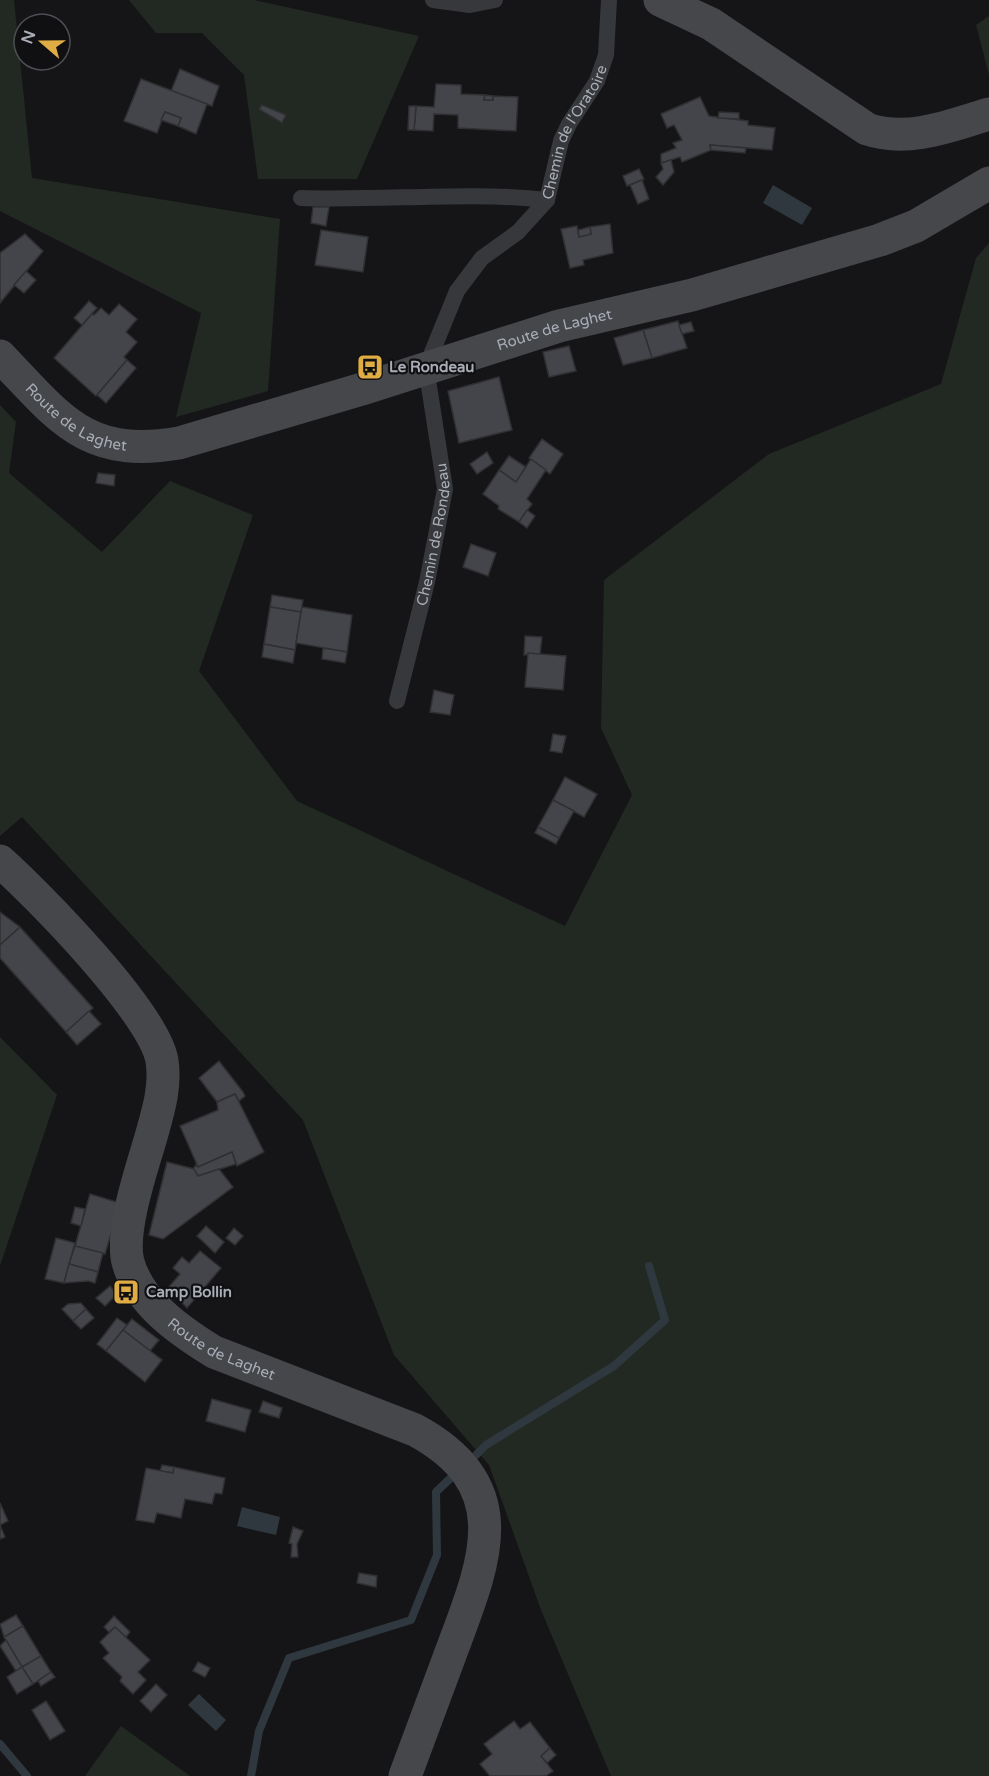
<svg xmlns="http://www.w3.org/2000/svg" width="989" height="1776" font-family="'Varela Round',sans-serif">
<rect width="100%" height="100%" fill="#151517"/>
<g fill="#222923">
<polygon points="0,0 14,0 32,178 280,219 268,391 176,417 201,313 0,211"/>
<polygon points="129,0 254,0 419,36 357,179 258,179 244,75 202,33 156,33"/>
<polygon points="989,16 989,75 976,25"/>
<polygon points="989,243 989,1776 611,1776 541,1610 489,1465 394,1355 303,1120 22,817 0,836 0,405 16,422 9,473 102,552 170,481 253,515 199,671 297,801 565,926 632,795 601,728 604,580 769,454 941,384 976,258"/>
<polygon points="0,1037 57,1095 0,1266"/>
<polygon points="121,1726 190,1776 85,1776"/>
</g>
<g fill="#30383f">
<polygon points="773,185 812,208 802,225 763,203"/>
<polygon points="242,1507 280,1517 276,1535 237,1526"/>
<polygon points="199,1694 226,1720 216,1731 188,1705"/>
</g>
<g fill="none" stroke-linecap="round" stroke-linejoin="round">
<g stroke="#30383f" stroke-width="8">
<polyline points="467,1464 486,1445 614,1366 665,1320 649,1266"/>
<polyline points="0,1744 27,1776"/>
<polyline points="251,1776 259,1731 289,1658 411,1620 437,1555 436,1492 457,1472"/>
</g>
</g>
<g fill="#44454a" stroke="#303033" stroke-width="1.5">
<polygon points="180,69 219,86 212,106 171,91"/>
<polygon points="141,79 207,104 196,134 178,126 181,118 165,112 157,133 124,121"/>
<polygon points="436,84 461,85 461,94 485,95 484,100 493,100 493,96 518,97 516,131 458,128 458,115 434,114 433,131 414,130 416,106 434,107"/>
<polygon points="485,95 493,96 493,100 484,100"/>
<polygon points="700,97 709,116 748,121 748,125 775,128 772,150 710,145 711,150 682,162 680,157 661,163 661,154 676,148 673,143 682,140 674,125 667,128 661,114"/>
<polygon points="262,105 286,115 282,123 259,109"/>
<polygon points="409,106 416,106 414,130 408,130"/>
<polygon points="165,112 181,118 178,126 161,120"/>
<polygon points="719,112 739,113 739,119 718,118"/>
<polygon points="710,145 746,148 745,153 711,150"/>
<polygon points="671,160 674,172 663,185 656,177 663,169 661,163"/>
<polygon points="639,169 644,179 627,186 623,176"/>
<polygon points="642,180 649,199 638,204 630,185"/>
<polygon points="313,207 329,207 326,226 311,223"/>
<polygon points="610,224 613,253 583,260 584,265 570,268 561,229 577,226 579,237 591,234 590,227"/>
<polygon points="590,227 591,234 579,237 578,230"/>
<polygon points="321,230 368,237 363,272 315,265"/>
<polygon points="25,234 43,251 0,303 0,253"/>
<polygon points="26,271 36,280 24,293 14,285"/>
<polygon points="89,301 97,308 82,325 74,318"/>
<polygon points="119,304 137,319 126,332 137,342 124,357 127,360 96,396 54,358 92,314 94,315 101,308 109,315"/>
<polygon points="678,321 687,348 652,358 643,330"/>
<polygon points="691,322 694,331 682,334 679,325"/>
<polygon points="643,330 652,358 623,365 614,338"/>
<polygon points="569,346 576,371 549,377 543,352"/>
<polygon points="127,360 136,368 106,403 97,395"/>
<polygon points="499,377 512,430 459,443 448,391"/>
<polygon points="542,439 563,454 550,474 529,458"/>
<polygon points="487,452 493,463 477,474 470,464"/>
<polygon points="509,456 526,467 516,482 499,470"/>
<polygon points="531,459 546,470 527,499 532,504 519,522 498,509 499,506 483,494 499,470 516,482"/>
<polygon points="98,473 115,475 114,486 96,483"/>
<polygon points="527,510 535,516 527,528 519,522"/>
<polygon points="471,544 496,553 488,576 463,567"/>
<polygon points="272,595 303,600 301,612 270,607"/>
<polygon points="270,607 301,612 295,650 264,644"/>
<polygon points="302,607 352,615 347,652 296,643"/>
<polygon points="525,636 542,637 540,654 524,655"/>
<polygon points="264,644 295,650 293,663 262,657"/>
<polygon points="323,648 347,652 345,663 322,659"/>
<polygon points="528,653 566,656 563,690 525,687"/>
<polygon points="434,690 454,695 450,715 430,712"/>
<polygon points="553,734 566,736 562,753 550,751"/>
<polygon points="565,777 597,794 584,817 553,800"/>
<polygon points="553,800 574,811 559,838 538,827"/>
<polygon points="538,827 559,838 556,844 535,833"/>
<polygon points="0,912 20,927 0,945"/>
<polygon points="20,927 93,1008 66,1032 0,958 0,945"/>
<polygon points="89,1011 101,1024 77,1045 66,1032"/>
<polygon points="219,1061 243,1092 245,1096 239,1101 235,1094 217,1102 199,1078"/>
<polygon points="235,1094 264,1152 237,1166 232,1152 198,1167 180,1126 218,1110 217,1102"/>
<polygon points="232,1152 236,1164 198,1176 193,1169 196,1165 198,1167"/>
<polygon points="167,1162 194,1169 198,1176 219,1169 233,1187 163,1239 149,1235"/>
<polygon points="90,1194 120,1203 105,1254 75,1246"/>
<polygon points="75,1207 85,1209 81,1226 71,1223"/>
<polygon points="206,1226 224,1242 215,1253 197,1236"/>
<polygon points="234,1228 243,1236 235,1245 226,1238"/>
<polygon points="56,1238 75,1243 64,1283 45,1279"/>
<polygon points="75,1246 103,1253 98,1272 69,1264"/>
<polygon points="200,1251 221,1268 187,1308 168,1288 180,1274 173,1268 182,1257 189,1263"/>
<polygon points="69,1264 98,1272 95,1283 88,1281 64,1283"/>
<polygon points="110,1286 117,1294 105,1306 96,1298"/>
<polygon points="81,1303 86,1309 73,1321 62,1309 68,1304"/>
<polygon points="86,1309 94,1318 81,1329 73,1321"/>
<polygon points="117,1318 127,1325 106,1351 97,1344"/>
<polygon points="132,1319 159,1340 150,1351 123,1330"/>
<polygon points="123,1330 162,1360 145,1382 106,1351"/>
<polygon points="212,1399 251,1410 245,1432 206,1421"/>
<polygon points="263,1401 282,1408 279,1418 259,1412"/>
<polygon points="162,1465 174,1467 173,1473 160,1471"/>
<polygon points="174,1467 225,1478 222,1494 215,1493 212,1504 185,1499 181,1518 157,1513 154,1523 136,1520 146,1468 173,1473"/>
<polygon points="0,1503 8,1521 0,1525"/>
<polygon points="0,1525 5,1537 0,1539"/>
<polygon points="293,1527 303,1531 297,1544 298,1557 291,1557 292,1544 289,1543"/>
<polygon points="359,1573 377,1576 376,1587 357,1583"/>
<polygon points="16,1615 23,1626 4,1637 0,1624"/>
<polygon points="114,1616 130,1632 126,1637 115,1627 109,1632 104,1627"/>
<polygon points="23,1626 41,1656 22,1667 4,1637"/>
<polygon points="115,1627 150,1660 138,1672 146,1680 133,1694 120,1681 122,1677 103,1658 109,1653 100,1642"/>
<polygon points="6,1640 22,1667 16,1671 0,1646"/>
<polygon points="41,1656 51,1672 33,1684 22,1667"/>
<polygon points="198,1662 210,1668 205,1677 193,1671"/>
<polygon points="22,1667 33,1684 17,1694 7,1677"/>
<polygon points="51,1672 55,1677 41,1686 38,1681"/>
<polygon points="156,1684 167,1695 151,1712 140,1701"/>
<polygon points="46,1701 65,1731 50,1740 32,1710"/>
<polygon points="514,1721 520,1729 530,1722 550,1748 541,1756 553,1771 546,1776 490,1776 480,1764 492,1754 484,1744"/>
<polygon points="550,1748 556,1755 547,1763 541,1756"/>
</g>
<g fill="none" stroke-linecap="round" stroke-linejoin="round">
<g stroke="#37383c" stroke-width="16">
<polyline points="433,0 470,5 495,0"/>
<path d="M301,198C383,201 466,191 547,200"/>
<path id="s1" d="M397,701L427,582L445,489L426,367L457,291L482,258L518,232L547,200L561,141L569,124L597,81L606,55L609,0"/>
</g>
<g stroke="#45474b" stroke-width="33">
<path d="M660,0L711,24L867,129C908,143 950,126 989,114"/>
<path id="s2" d="M0,356C60,418 85,459 179,443L362,389L559,326L692,295L880,240L916,226L989,183"/>
<path id="s3" d="M0,861C38,895 155,1014 162,1061C166,1087 158,1112 151,1137C142,1168 120,1231 128,1262C139,1303 180,1331 214,1352L415,1430C517,1485 486,1559 453,1647C437,1690 421,1733 405,1776"/>
</g>
</g>
<defs>
<symbol id="bus-square" viewBox="-11 -11 22 22"><rect x="-9" y="-9" width="18" height="18" rx="4" fill="#e0ac44" stroke="#101012"/><path d="M-5-6H5V4H4V6H2V4H-2V6H-4V4H-5ZM-3.5-4V0h7V-4ZM-3.5 1.2v1.5H-2V1.2ZM2 1.2v1.5H3.5V1.2Z" fill="#111"/></symbol>
</defs>
<g fill-rule="evenodd">
<use href="#bus-square" x="355" y="352" width="30" height="30"/>
<use href="#bus-square" x="111" y="1277" width="30" height="30"/>
</g>
<g text-anchor="middle" dominant-baseline="central" stroke-width="4.5" stroke-linejoin="round" paint-order="stroke">
<g font-size="15" fill="#a9adb6" stroke="#101012">
<text stroke="none"><textPath href="#s1" startOffset="626">Chemin de l'Oratoire</textPath></text>
<text stroke="none"><textPath href="#s2" startOffset="604">Route de Laghet</textPath></text>
<text stroke="none"><textPath href="#s2" startOffset="100">Route de Laghet</textPath></text>
<text stroke="none"><textPath href="#s1" startOffset="171">Chemin de Rondeau</textPath></text>
<text stroke="none"><textPath href="#s3" startOffset="598">Route de Laghet</textPath></text>
</g>
<g font-size="15" font-weight="bold" fill="#a9adb6" stroke="#101012" text-anchor="start">
<text x="389" y="367">Le Rondeau</text>
<text x="146" y="1292">Camp Bollin</text>
</g>
</g>
<g transform="translate(42 42) rotate(290)"><circle r="28" fill="#101012" stroke="#4d4f54" stroke-width="1.5"/>
<path d="M0-4.5L10 22L0 15L-10 22Z" fill="#e0ac44"/>
<text y="-9" font-size="16" font-weight="bold" text-anchor="middle" fill="#a9adb6">N</text>
</g>
</svg>
